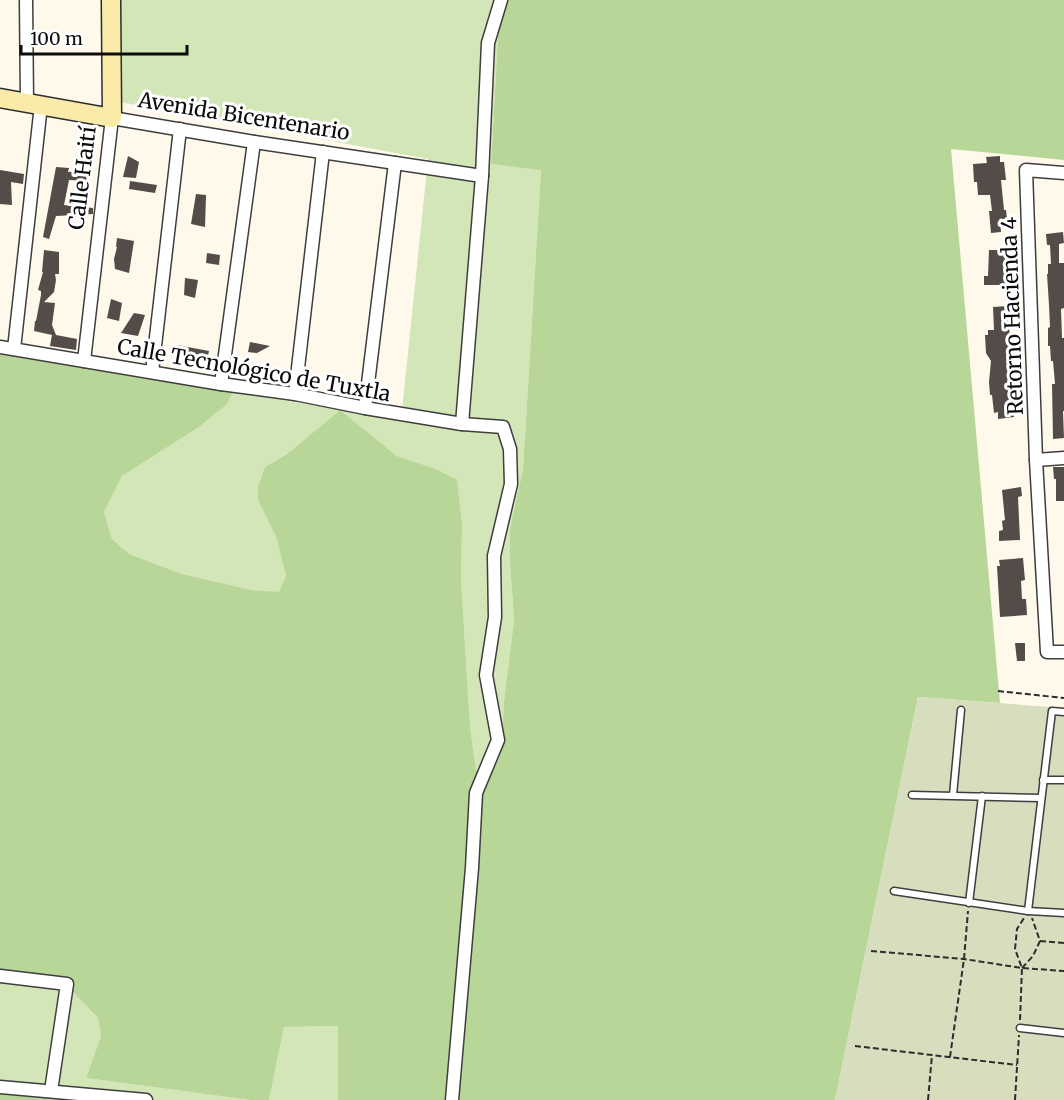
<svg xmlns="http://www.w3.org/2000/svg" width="1064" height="1100" font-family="Merriweather,serif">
<rect width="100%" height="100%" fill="#fef9eb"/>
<g fill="#d3e6b7">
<polygon points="114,0 500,0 491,164 541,169 523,469 510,528 510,563 514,620 504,701 502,738 488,764 476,772 470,726 461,579 462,525 433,468 397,456 340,410 287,454 265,467 258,486 258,500 276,537 286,576 279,593 252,590 182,574 129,554 112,539 104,512 122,476 227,404 233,392 401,420 428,159 114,101"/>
<polygon points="0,969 28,974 71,990 98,1018 101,1036 86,1078 250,1100 112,1100 0,1088"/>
<polygon points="339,1026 338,1100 269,1100 284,1027"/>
</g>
<g fill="#b8d697">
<polygon points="500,0 1064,0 1064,160 951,149 1000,703 918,697 835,1100 338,1100 338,1026 284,1027 269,1100 250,1100 86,1078 101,1036 98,1018 71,990 28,974 0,969 0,354 233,392 227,404 200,426 122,476 104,512 112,539 129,554 182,574 252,590 279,592 286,576 276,537 258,500 258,486 265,467 287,454 340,410 397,456 433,468 457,480 462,525 461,579 470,726 476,771 488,764 502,738 504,701 514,620 510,563 510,528 523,469 541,170 491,164"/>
<polygon points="0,1088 112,1100 0,1100"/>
</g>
<polygon fill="#d6debe" points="918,697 1064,708 1064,1100 835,1100"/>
<g fill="#534c48">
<polygon points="128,156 139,162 136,178 123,177"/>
<polygon points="1000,156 1000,162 1004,162 1006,180 1001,180 1004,210 1006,210 1007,219 1000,219 1001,232 991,233 989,211 992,211 990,195 978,195 977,182 974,182 973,164 987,163 986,157"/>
<polygon points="56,167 69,168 68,172 88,171 86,181 69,180 64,205 93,208 93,214 56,216 49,239 43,237"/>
<polygon points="0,170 24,174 23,184 11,182 12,205 0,204"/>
<polygon points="130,181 157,185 155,193 129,189"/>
<polygon points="196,194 206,195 205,227 191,224"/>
<polygon points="1063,232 1064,243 1059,244 1059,263 1064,263 1064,308 1061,309 1062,338 1064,338 1064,411 1063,411 1064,438 1053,439 1052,384 1055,384 1053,361 1051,361 1050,346 1048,346 1048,328 1050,327 1049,305 1047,274 1048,274 1048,264 1051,264 1050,245 1047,245 1046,234"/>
<polygon points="117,238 134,241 129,273 115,269 114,259 117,247 116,247"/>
<polygon points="44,250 59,252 59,274 55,274 56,280 54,292 44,302 55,303 52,325 56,335 77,339 76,350 50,346 52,335 34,331 35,321 36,321 41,295 41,291 38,290 43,272 42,272"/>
<polygon points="989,250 1007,250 1006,285 984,285 984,276 988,276"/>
<polygon points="207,253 220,255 219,265 206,263"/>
<polygon points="185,278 198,280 195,298 184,295"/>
<polygon points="111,299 122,303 119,321 107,318"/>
<polygon points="1008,306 1011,357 1014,357 1013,377 1013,390 1011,390 1014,417 998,419 998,412 994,413 992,395 990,395 989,382 991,361 986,353 985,335 988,335 988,330 994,330 993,307"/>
<polygon points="134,313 145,315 138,336 121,333"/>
<polygon points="250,342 270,346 257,353 248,352"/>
<polygon points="177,345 209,351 207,360 175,354"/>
<polygon points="1053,467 1064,467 1064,501 1056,501 1056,479 1054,479"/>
<polygon points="1021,487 1022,496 1018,497 1020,540 999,541 999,531 1003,530 1002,521 1005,520 1002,490"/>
<polygon points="1023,558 1025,580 1021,581 1022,599 1026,599 1027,615 1000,617 997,566 1000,566 999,560"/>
<polygon points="1015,643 1025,643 1025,661 1017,661"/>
</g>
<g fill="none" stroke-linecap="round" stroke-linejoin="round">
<defs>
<g id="lane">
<polyline points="1043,780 1064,780"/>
<polyline points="912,795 1041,798"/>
<polyline points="953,795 961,710"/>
<polyline points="894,891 1028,911 1064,913"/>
<polyline points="969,903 982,796"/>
<polyline points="1028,911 1052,711 1064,712"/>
<polyline points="1020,1028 1064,1033"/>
</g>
<g id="street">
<polyline points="26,0 27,103"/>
<polyline points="1064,173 1026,170 1036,460 1047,652 1064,652"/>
<polyline points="0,347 221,384 295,394 365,408 462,424 503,427 510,449 511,484 494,556 495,617 486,675 498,740 476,793 472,868 452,1100"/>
<polyline points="14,349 41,105"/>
<polyline points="84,361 112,118 254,142 482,176"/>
<polyline points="152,372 180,129"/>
<polyline points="221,384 254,142"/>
<polyline points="295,394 323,152"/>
<polyline points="365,408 395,163"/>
<polyline points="462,424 482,176 488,43 501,0"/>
<polyline points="1036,460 1064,458"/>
<polyline points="0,976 67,984 51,1091"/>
<polyline points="0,1087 146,1100"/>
</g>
<polyline id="secondary" points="0,98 112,118 111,0"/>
</defs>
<use href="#lane" stroke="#3e3e3e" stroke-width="9"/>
<use href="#street" stroke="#3e3e3e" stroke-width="15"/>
<use href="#secondary" stroke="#2d2d2d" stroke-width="21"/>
<g stroke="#2d2d2d" stroke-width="2" stroke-dasharray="6 3" stroke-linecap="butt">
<polyline points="998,691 1064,698"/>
<polyline points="1040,941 1064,943"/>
<polyline points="871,951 964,959 1022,968 1064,971"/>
<polyline points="1022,968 1033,956 1040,941 1032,918"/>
<polyline points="1020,1020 1022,968 1015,949 1017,929 1024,918"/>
<polyline points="855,1046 1017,1065"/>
<polyline points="950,1057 964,959 968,911"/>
<polyline points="928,1100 932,1055"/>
<polyline points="1015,1100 1019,1035"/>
</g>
<use href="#lane" stroke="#fff" stroke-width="6"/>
<use href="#street" stroke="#fff" stroke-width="12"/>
<use href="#secondary" stroke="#faeba9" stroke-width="18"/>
</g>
<g text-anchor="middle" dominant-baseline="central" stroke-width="6" stroke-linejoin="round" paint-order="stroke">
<g font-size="21" fill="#0b0b0b" stroke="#fff">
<text transform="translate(244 116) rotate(9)">Avenida Bicentenario</text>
<text transform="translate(82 178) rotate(-83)">Calle Haití</text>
<text transform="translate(1012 316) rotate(-92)">Retorno Hacienda 4</text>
<text transform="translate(254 370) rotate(10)">Calle Tecnológico de Tuxtla</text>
</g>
</g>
<path d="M21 45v9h166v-9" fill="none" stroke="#0b0b0b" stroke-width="3"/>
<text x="30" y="45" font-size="18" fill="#0b0b0b" stroke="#ffffff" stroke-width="4.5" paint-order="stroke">100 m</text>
</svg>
